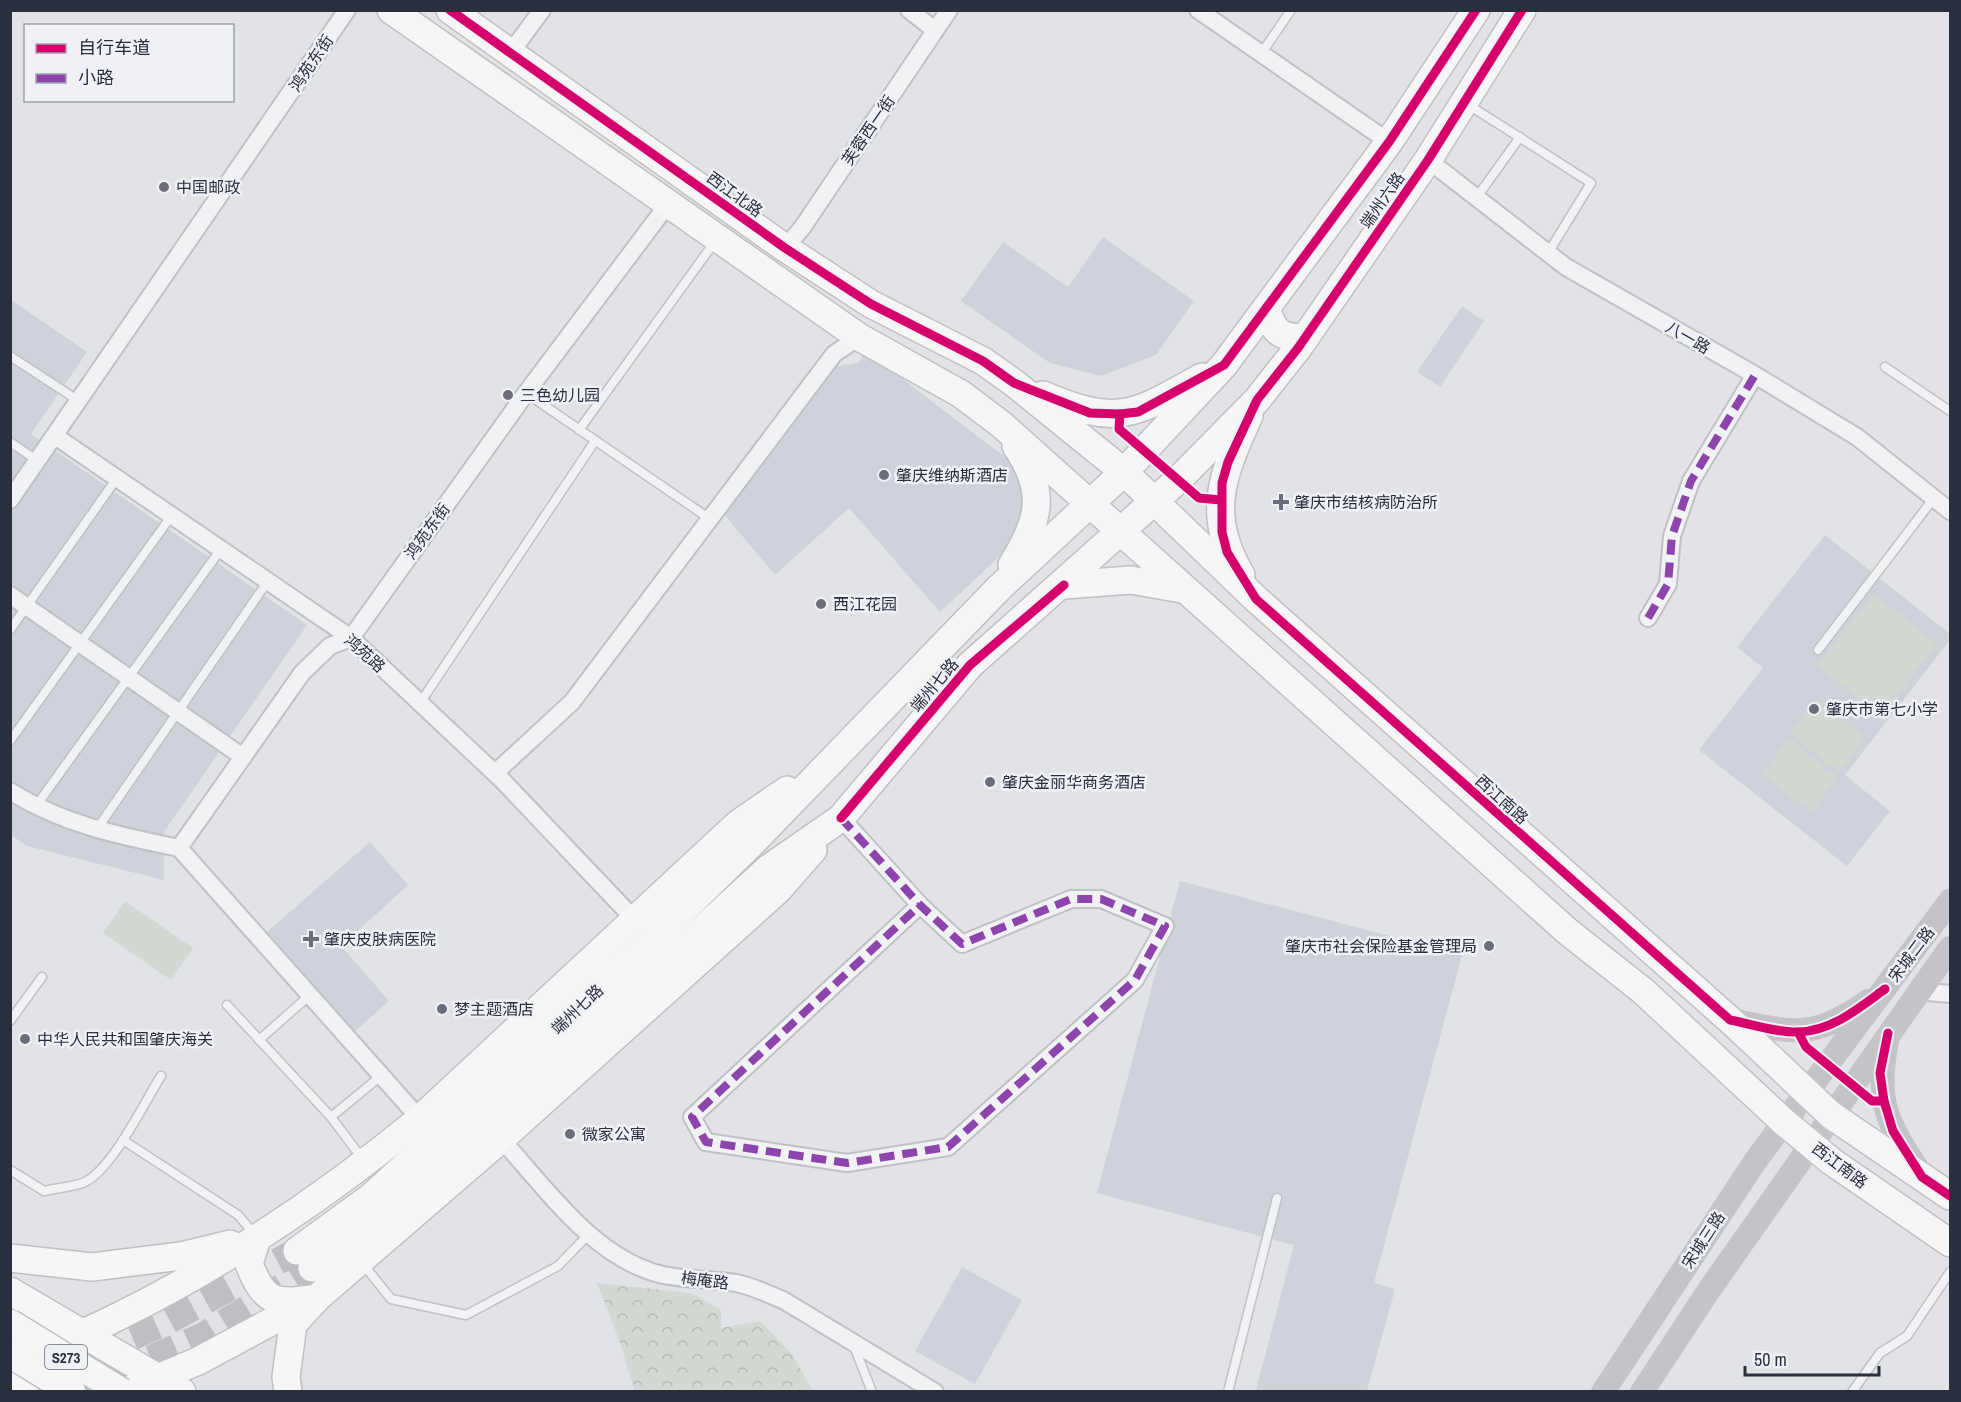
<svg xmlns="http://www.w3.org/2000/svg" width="1961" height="1402" font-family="'Archivo Narrow','Noto Sans SC',sans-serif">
<defs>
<pattern id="forest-crowns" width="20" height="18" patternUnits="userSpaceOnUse" patternTransform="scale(1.5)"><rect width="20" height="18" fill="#d2d9d2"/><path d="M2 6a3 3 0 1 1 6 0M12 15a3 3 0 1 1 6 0" fill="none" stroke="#b4bbb5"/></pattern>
</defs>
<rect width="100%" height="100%" fill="#e2e3e6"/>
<g fill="#d0d2d9">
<polygon points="1103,237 1194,301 1156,355 1101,376 1050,363 961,301 1003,242 1068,287"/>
<polygon points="10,299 87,352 31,434 307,625 164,832 164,880 27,846 11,835"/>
<polygon points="1462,306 1484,321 1440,387 1417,372"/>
<polygon points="866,351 1014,464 1024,486 1025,509 1018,539 940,612 849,508 775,575 722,512 831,367 858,363"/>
<polygon points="1825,535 1950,634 1950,640 1845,775 1890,811 1847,866 1699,750 1763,668 1737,647"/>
<polygon points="370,842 408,885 341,946 389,1001 354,1032 267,932"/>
<polygon points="1180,881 1462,955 1374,1283 1395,1289 1367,1391 1256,1390 1294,1245 1097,1193"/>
<polygon points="962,1267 1022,1300 975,1384 915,1351"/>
</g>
<polygon fill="url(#forest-crowns)" points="597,1283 691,1293 721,1310 721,1328 760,1321 792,1354 813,1391 635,1391 619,1340"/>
<g fill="#d2d9d2">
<polygon points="1874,594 1937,644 1880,716 1817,665"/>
<polygon points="1816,699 1865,737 1838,772 1790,734"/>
<polygon points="1789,739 1838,777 1811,812 1762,774"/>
<polygon points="125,901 193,948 171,980 103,933"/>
</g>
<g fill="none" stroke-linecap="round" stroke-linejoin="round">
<g stroke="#bdbfc4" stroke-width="27" stroke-dasharray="27 14" stroke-linecap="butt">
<polyline points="57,1370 166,1322 297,1251"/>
<polyline points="76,1392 205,1335 312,1268"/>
</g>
<defs>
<g id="lane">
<polyline points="1261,54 1291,10"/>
<polyline points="1467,104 1591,183 1548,253"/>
<polyline points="1477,197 1520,137"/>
<polyline points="10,356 79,401"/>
<polyline points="1885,367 1950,411"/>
<polyline points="526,393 710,519"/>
<polyline points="579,430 716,240"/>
<polyline points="10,442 38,461"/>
<polyline points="10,630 117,478"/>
<polyline points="1818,650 1934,498"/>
<polyline points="420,703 595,441"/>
<polyline points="10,741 172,515"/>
<polyline points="36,806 221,549"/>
<polyline points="97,829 268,581"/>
<polyline points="227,1005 331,1117 364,1161"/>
<polyline points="10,1021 42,977"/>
<polyline points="259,1040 310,995"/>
<polyline points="331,1117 382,1075"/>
<polyline points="123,1140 238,1215 255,1235"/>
<path d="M10,1170L44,1191C56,1188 74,1187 85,1182C113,1168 144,1103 161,1076"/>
<polyline points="363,1264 391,1299 466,1315 558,1266 589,1234"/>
<polyline points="854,1346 872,1392"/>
<polyline points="1228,1392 1277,1198"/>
<polyline points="1852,1392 1880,1353 1907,1336 1950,1272"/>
</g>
<g id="street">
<polyline points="909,10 935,30"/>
<polyline points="1198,10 1389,142"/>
<polyline points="511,52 542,10"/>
<polyline points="1428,160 1566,267 1755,375 1857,437 1950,511"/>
<polyline points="785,248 802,228 949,10"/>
<polyline points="55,436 351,638 502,780 634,919"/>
<polyline points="10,500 347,10"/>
<polyline points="10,595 243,757"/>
<polyline points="1648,618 1668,584 1672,536 1691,481 1755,375"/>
<polyline points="495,773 572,702 834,354 859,337"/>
<path d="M10,791C62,824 120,836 179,848L420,1119"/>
<polyline points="841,818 920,905 962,944 1071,899 1101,899 1165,926 1135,980 948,1147 847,1163 706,1142 692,1117 920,905"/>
<polyline points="179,848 302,673 330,646 351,638 526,393 668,204"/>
<polyline points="1918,991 1950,994"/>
<path d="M501,1139C547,1189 594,1259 663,1275C687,1280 712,1279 736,1283C752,1286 768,1294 783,1300L935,1392"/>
</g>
<g id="primary">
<polyline points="391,10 859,337 961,394 1002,425 1567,931 1643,991 1784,1122 1831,1161 1950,1243"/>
<polyline points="450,10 785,248 871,304 983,361 1014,383 1124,472 1256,599 1730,1020 1831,1115 1950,1196"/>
<path d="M1266,309C1275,333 1279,337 1305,338"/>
<path d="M1043,395C1118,427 1134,415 1202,377"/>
<path d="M1012,565C1039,520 1048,493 1016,446"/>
<path d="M1241,575C1205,515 1222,475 1249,416"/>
<polyline points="1064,585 1131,580 1182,589"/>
<path d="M257,1238L249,1264C263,1299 272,1305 310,1299"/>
<polyline points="297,1251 371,1197 647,945 752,843 999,588 1124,472 1224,365 1389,142 1476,10"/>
<polyline points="10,1258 92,1267 181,1256 230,1244"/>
<polyline points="312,1268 398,1203 492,1122 769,868 841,818 970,665 1179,479 1257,400 1298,348 1428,160 1522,10"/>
<polyline points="10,1291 182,1392"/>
<path d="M33,1355C173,1298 303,1215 420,1119L739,823L787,790"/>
<polyline points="10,1383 25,1392"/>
<polyline points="125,1392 198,1361 306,1303"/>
<polyline points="288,1392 286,1377 293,1324 318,1297 501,1139 779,889 813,850"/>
</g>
</defs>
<use href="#lane" stroke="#c0c1c4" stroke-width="11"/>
<use href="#street" stroke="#c0c1c4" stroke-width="20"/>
<use href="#primary" stroke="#bec0c4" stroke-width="30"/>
<use href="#lane" stroke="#f1f2f4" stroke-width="8"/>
<use href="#street" stroke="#f1f2f4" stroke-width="16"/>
<g stroke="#c3c4c8" stroke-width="24">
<path d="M1730,1020C1793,1032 1812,1041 1868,1001"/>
<path d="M1887,1042C1874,1104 1889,1125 1922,1176"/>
<polyline points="1603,1392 1756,1160 1950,901"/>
<polyline points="1642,1392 1709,1290 1950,948"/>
</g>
<use href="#primary" stroke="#f6f6f6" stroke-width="27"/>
<defs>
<g id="primary-bridge">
<polyline points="10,1323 122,1392"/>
<polyline points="10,1354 72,1392"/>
</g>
</defs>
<use href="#primary-bridge" stroke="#bec0c4" stroke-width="30" stroke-linecap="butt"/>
<use href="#primary-bridge" stroke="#f6f6f6" stroke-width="27"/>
<g stroke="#8e44ad" stroke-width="8" stroke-dasharray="15 8" stroke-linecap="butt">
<polyline points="1648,618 1668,584 1672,536 1691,481 1755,375"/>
<polyline points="841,818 920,905 962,944 1071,899 1101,899 1165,926 1135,980 948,1147 847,1163 706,1142 692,1117 920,905"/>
</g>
<defs>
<g id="cycleway">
<polyline points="450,10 785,248 871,304 983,361 1014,383 1090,413 1120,414 1138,412 1224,365 1389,142 1476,10"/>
<path d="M1522,10L1428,160L1298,348L1257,400L1228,462L1222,483V532L1227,552L1256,599L1730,1020C1752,1024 1777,1033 1799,1032C1832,1031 1859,1008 1885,989"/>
<polyline points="1120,414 1119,429 1199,498 1221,500"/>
<polyline points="841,818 970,665 1064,585"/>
<polyline points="1798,1032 1806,1047 1872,1101 1884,1101"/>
<polyline points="1888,1033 1880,1073 1884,1101 1893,1131 1922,1177 1950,1196"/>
</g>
</defs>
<use href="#cycleway" stroke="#f0f1f6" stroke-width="13"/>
<use href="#cycleway" stroke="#d6006c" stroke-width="9"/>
</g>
<g fill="#6a6e79" stroke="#f0f1f6" stroke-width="2">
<circle cx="164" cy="187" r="6"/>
<circle cx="508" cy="395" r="6"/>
<circle cx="884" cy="475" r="6"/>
<path d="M1278 493h6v6h6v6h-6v6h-6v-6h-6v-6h6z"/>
<circle cx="821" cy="604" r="6"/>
<circle cx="1814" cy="709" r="6"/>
<circle cx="990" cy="782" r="6"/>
<path d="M308 930h6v6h6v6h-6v6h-6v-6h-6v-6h6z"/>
<circle cx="1489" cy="946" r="6"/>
<circle cx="442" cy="1009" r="6"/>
<circle cx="25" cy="1039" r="6"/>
<circle cx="570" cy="1134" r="6"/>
</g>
<g text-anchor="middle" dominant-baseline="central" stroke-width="5" stroke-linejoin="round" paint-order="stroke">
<rect fill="#f0f1f6" stroke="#656975" stroke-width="1.5" x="45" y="1345" width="42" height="24" rx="4.5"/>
<g font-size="15" font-weight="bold" fill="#2a2f3e">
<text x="66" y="1357">S273</text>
</g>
<g font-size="16" fill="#2a2f3e" stroke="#f0f1f6">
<text transform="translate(311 63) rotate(-56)">鸿苑东街</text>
<text transform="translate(868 130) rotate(-56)">芙蓉西一街</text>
<text transform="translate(735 194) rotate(36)">西江北路</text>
<text transform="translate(1382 200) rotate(-55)">端州六路</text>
<text transform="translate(1688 337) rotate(30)">八一路</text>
<text transform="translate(427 531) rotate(-54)">鸿苑东街</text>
<text transform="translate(365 653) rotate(42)">鸿苑路</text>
<text transform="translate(934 685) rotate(-50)">端州七路</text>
<text transform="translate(1502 799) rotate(42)">西江南路</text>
<text transform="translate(1911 954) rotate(-53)">宋城二路</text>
<text transform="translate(577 1009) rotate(-43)">端州七路</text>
<text transform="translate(1840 1165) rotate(37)">西江南路</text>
<text transform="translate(1703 1240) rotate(-57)">宋城三路</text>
<text transform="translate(705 1280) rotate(7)">梅庵路</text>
</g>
<g font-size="16" fill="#2a2f3e" stroke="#f0f1f6" text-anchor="start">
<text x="176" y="187">中国邮政</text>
<text x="520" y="395">三色幼儿园</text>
<text x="896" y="475">肇庆维纳斯酒店</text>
<text x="1294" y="502">肇庆市结核病防治所</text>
<text x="833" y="604">西江花园</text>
<text x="1826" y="709">肇庆市第七小学</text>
<text x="1002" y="782">肇庆金丽华商务酒店</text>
<text x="324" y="939">肇庆皮肤病医院</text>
<text x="1477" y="946" text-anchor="end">肇庆市社会保险基金管理局</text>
<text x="454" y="1009">梦主题酒店</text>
<text x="37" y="1039">中华人民共和国肇庆海关</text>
<text x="582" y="1134">微家公寓</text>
</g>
</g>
<rect width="1961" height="1402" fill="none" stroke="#2a2f3e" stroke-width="24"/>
<rect x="24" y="24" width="210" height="78" fill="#f0f1f6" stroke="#a1a3ac" stroke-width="1.5"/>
<rect x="36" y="44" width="30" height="9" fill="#d6006c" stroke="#a1a3ac" stroke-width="1.5"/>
<text x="78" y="54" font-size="18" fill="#2a2f3e">自行车道</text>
<rect x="36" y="74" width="30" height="9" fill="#8e44ad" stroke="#a1a3ac" stroke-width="1.5"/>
<text x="78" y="84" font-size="18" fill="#2a2f3e">小路</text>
<path d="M1745 1366v9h134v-9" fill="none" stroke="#2a2f3e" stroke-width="3"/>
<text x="1754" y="1366" font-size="18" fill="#2a2f3e" stroke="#f0f1f6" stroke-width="4.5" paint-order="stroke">50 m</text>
</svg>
